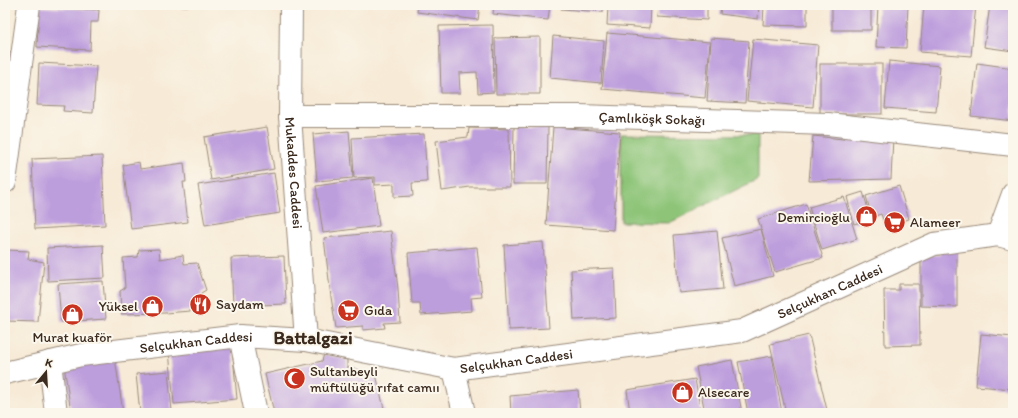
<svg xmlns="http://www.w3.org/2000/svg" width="1018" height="418" font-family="Itim,sans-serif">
<rect width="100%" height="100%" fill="#fbf7ec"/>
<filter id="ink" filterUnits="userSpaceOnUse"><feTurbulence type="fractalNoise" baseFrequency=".025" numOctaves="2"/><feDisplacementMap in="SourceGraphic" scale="8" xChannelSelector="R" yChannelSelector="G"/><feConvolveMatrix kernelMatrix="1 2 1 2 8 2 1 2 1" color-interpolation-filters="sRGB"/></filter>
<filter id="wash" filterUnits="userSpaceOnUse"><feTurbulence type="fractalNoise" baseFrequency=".012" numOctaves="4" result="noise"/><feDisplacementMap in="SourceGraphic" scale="16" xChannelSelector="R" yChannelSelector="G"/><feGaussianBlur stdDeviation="0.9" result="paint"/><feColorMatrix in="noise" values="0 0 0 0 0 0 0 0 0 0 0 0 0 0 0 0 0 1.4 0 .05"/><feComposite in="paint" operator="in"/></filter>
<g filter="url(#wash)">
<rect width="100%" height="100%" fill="#f7ead6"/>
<polygon fill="#8dc478" stroke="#64774b" points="621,134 758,135 758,179 669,223 621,222"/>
<g id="blocks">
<g fill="#bd9edd">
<polygon points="57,5 96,5 96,8 57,6"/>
<polygon points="146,5 188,5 188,6 146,7"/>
<polygon points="418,5 480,5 478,20 417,12"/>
<polygon points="494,5 550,5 548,20 493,14"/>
<polygon points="561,5 603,5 603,12 561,9"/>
<polygon points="608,5 651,5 650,28 607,25"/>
<polygon points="658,5 707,5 707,20 657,17"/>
<polygon points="721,5 759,5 758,19 720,14"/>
<polygon points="764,5 807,5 807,26 763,25"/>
<rect x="832" y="5" width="39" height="25"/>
<polygon points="878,5 908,5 906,48 876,47"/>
<polygon points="924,5 976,5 971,56 920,52"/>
<polygon points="990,5 1013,7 1013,51 984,47"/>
<polygon points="39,7 99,10 98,22 91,22 90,50 37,47"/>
<polygon points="493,25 494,92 478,93 477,72 459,73 460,93 441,93 439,26"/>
<polygon points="607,33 710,42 705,98 602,89"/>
<polygon points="553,36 604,41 601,83 550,78"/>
<polygon points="540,37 540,94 496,94 495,38"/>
<polygon points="711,38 749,41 745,103 707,101"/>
<polygon points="753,39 818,45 813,107 747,101"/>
<polygon points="5,52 12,53 6,91 5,91"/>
<polygon points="889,61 940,66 936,112 885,108"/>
<polygon points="39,63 96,66 93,113 63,111 64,106 37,105"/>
<polygon points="977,63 1013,68 1013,121 971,116"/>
<rect x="820" y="64" width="62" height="50"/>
<polygon points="267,127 274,169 211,180 204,137"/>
<polygon points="514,127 548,127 547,184 513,184"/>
<polygon points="553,127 620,132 613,230 546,225"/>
<polygon points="469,128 509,129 510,187 470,187 442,191 436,141 468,137"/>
<polygon points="349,131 353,178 317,181 313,134"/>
<polygon points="844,131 893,137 891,179 809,181 813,136 843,139"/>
<polygon points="424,134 427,182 412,183 413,196 394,197 394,184 375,185 375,177 354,178 352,138"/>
<polygon points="102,156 105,225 35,229 32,159"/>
<polygon points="139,162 140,169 184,163 186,182 183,182 188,222 131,229 123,165"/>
<polygon points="274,173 280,213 205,225 198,185"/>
<polygon points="373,178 379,226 323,233 316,186"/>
<polygon points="899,186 909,219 885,226 881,214 872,217 866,196"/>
<polygon points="863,192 871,219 854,224 847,197"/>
<polygon points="844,197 857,239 822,250 809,207"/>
<polygon points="806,204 823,258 775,272 758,219"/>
<polygon points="761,229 773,276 734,286 722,238"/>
<polygon points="391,231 398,289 400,322 384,323 385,328 363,330 363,326 336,328 331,297 324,238"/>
<polygon points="717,231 723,289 679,293 674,235"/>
<polygon points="543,242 549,328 509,330 504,245"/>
<polygon points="103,245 105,278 48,281 47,248"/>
<polygon points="477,247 482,297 471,298 472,311 421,315 420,303 412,303 408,253"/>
<polygon points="159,249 160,259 183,255 184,264 197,263 206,290 201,293 203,310 165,313 121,314 120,291 125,288 123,258 138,257 139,250"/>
<polygon points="6,250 29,251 28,259 44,262 38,322 5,321 5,253"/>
<polygon points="957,250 957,307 921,306 921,255 940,255 940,251"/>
<polygon points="284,256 286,304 233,306 231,258"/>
<polygon points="614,268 616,318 574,320 571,270"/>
<polygon points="103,281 106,319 61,322 58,284"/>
<polygon points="899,284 919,284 920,345 885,346 884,290 899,290"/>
<polygon points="981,334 1013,337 1013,389 976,386"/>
<polygon points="809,335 827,410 814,413 786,413 770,344"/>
<polygon points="232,345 237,399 174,404 169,351"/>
<polygon points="324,354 347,360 347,367 376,374 385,413 274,413 265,374 322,361"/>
<polygon points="772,356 782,413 748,413 738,362"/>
<polygon points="115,358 123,413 71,413 64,365"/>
<polygon points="732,360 742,413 705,413 696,367"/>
<polygon points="168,371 172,411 140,413 136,374"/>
<polygon points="695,379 701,413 630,413 627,390"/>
<polygon points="578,390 580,413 511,413 510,396"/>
</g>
</g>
</g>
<g filter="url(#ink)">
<use href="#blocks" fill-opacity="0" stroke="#998a7a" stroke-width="1"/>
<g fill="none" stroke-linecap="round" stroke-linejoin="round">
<defs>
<g id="minor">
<path id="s1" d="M291,5L290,116L306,340"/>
<path id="s2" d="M290,116H579L828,124L1013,145"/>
<polyline points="5,182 29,5"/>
<polyline points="998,235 1013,194"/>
<polyline points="240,336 256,413"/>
<polyline points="50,362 56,413"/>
<polyline points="454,369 464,413"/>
<path id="s3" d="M5,373L81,355L240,336L306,340L454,369L742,331L934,244L998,235L1013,239"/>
</g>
</defs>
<use href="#minor" stroke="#998a7a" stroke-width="24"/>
<use href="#minor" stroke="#fff" stroke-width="22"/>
</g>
</g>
<defs>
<symbol id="shop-disc" viewBox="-11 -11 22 22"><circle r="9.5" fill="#c8321e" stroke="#fbf7ec"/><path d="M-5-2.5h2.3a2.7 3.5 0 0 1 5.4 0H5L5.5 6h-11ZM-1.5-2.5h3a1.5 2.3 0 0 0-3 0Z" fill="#fff"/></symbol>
<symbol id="supermarket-disc" viewBox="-11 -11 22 22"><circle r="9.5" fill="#c8321e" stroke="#fbf7ec"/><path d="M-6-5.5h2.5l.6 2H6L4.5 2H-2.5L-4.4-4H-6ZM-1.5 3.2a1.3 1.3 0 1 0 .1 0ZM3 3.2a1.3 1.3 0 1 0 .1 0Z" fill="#fff"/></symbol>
<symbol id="restaurant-disc" viewBox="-11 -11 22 22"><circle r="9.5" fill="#c8321e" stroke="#fbf7ec"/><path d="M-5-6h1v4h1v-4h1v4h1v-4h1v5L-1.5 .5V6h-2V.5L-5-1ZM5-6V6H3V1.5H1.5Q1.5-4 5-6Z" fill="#fff"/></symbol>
<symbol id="mosque-disc" viewBox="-11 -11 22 22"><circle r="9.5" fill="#c8321e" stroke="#fbf7ec"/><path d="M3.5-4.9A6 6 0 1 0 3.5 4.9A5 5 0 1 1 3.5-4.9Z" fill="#fff"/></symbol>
</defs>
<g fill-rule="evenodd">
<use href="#shop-disc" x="854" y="204" width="25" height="25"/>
<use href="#supermarket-disc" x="882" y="210" width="25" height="25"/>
<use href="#restaurant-disc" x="188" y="292" width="25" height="25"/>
<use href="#shop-disc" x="140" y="294" width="25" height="25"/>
<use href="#supermarket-disc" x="336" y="298" width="25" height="25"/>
<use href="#shop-disc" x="60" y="302" width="25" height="25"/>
<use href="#mosque-disc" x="282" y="366" width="25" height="25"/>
<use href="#shop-disc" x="670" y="380" width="25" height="25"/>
</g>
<g text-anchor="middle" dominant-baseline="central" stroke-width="4" stroke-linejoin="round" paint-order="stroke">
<g font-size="14" fill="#3b2a1e" stroke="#fbf7ec">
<text stroke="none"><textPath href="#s2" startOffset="362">Çamlıköşk Sokağı</textPath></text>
<text stroke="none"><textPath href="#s1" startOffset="168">Mukaddes Caddesi</textPath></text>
<text stroke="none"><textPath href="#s3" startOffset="842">Selçukhan Caddesi</textPath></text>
<text stroke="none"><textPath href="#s3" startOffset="194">Selçukhan Caddesi</textPath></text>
<text stroke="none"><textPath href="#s3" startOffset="518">Selçukhan Caddesi</textPath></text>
</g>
<g font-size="14" fill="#3b2a1e" stroke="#fbf7ec" text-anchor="start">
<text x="850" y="217" text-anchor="end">Demircioğlu</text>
<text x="910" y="222">Alameer</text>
<text x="216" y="304">Saydam</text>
<text x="138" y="306" text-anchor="end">Yüksel</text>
<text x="364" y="310">Gıda</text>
<text x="72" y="337" text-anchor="middle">Murat kuaför</text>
<text x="310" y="371">Sultanbeyli<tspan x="310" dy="16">müftülüğü rıfat camıı</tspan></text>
<text x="698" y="392">Alsecare</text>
</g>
<g font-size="18" font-weight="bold" fill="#3b2a1e" stroke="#fbf7ec">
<text x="313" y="338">Battalgazi</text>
</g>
</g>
<rect width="1018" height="418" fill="none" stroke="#fbf7ec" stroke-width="20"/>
<g transform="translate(46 372) rotate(18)" stroke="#fbf7ec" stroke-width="3" paint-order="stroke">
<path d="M0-3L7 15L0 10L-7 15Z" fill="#3b2a1e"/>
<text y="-6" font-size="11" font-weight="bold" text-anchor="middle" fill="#3b2a1e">K</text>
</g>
</svg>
